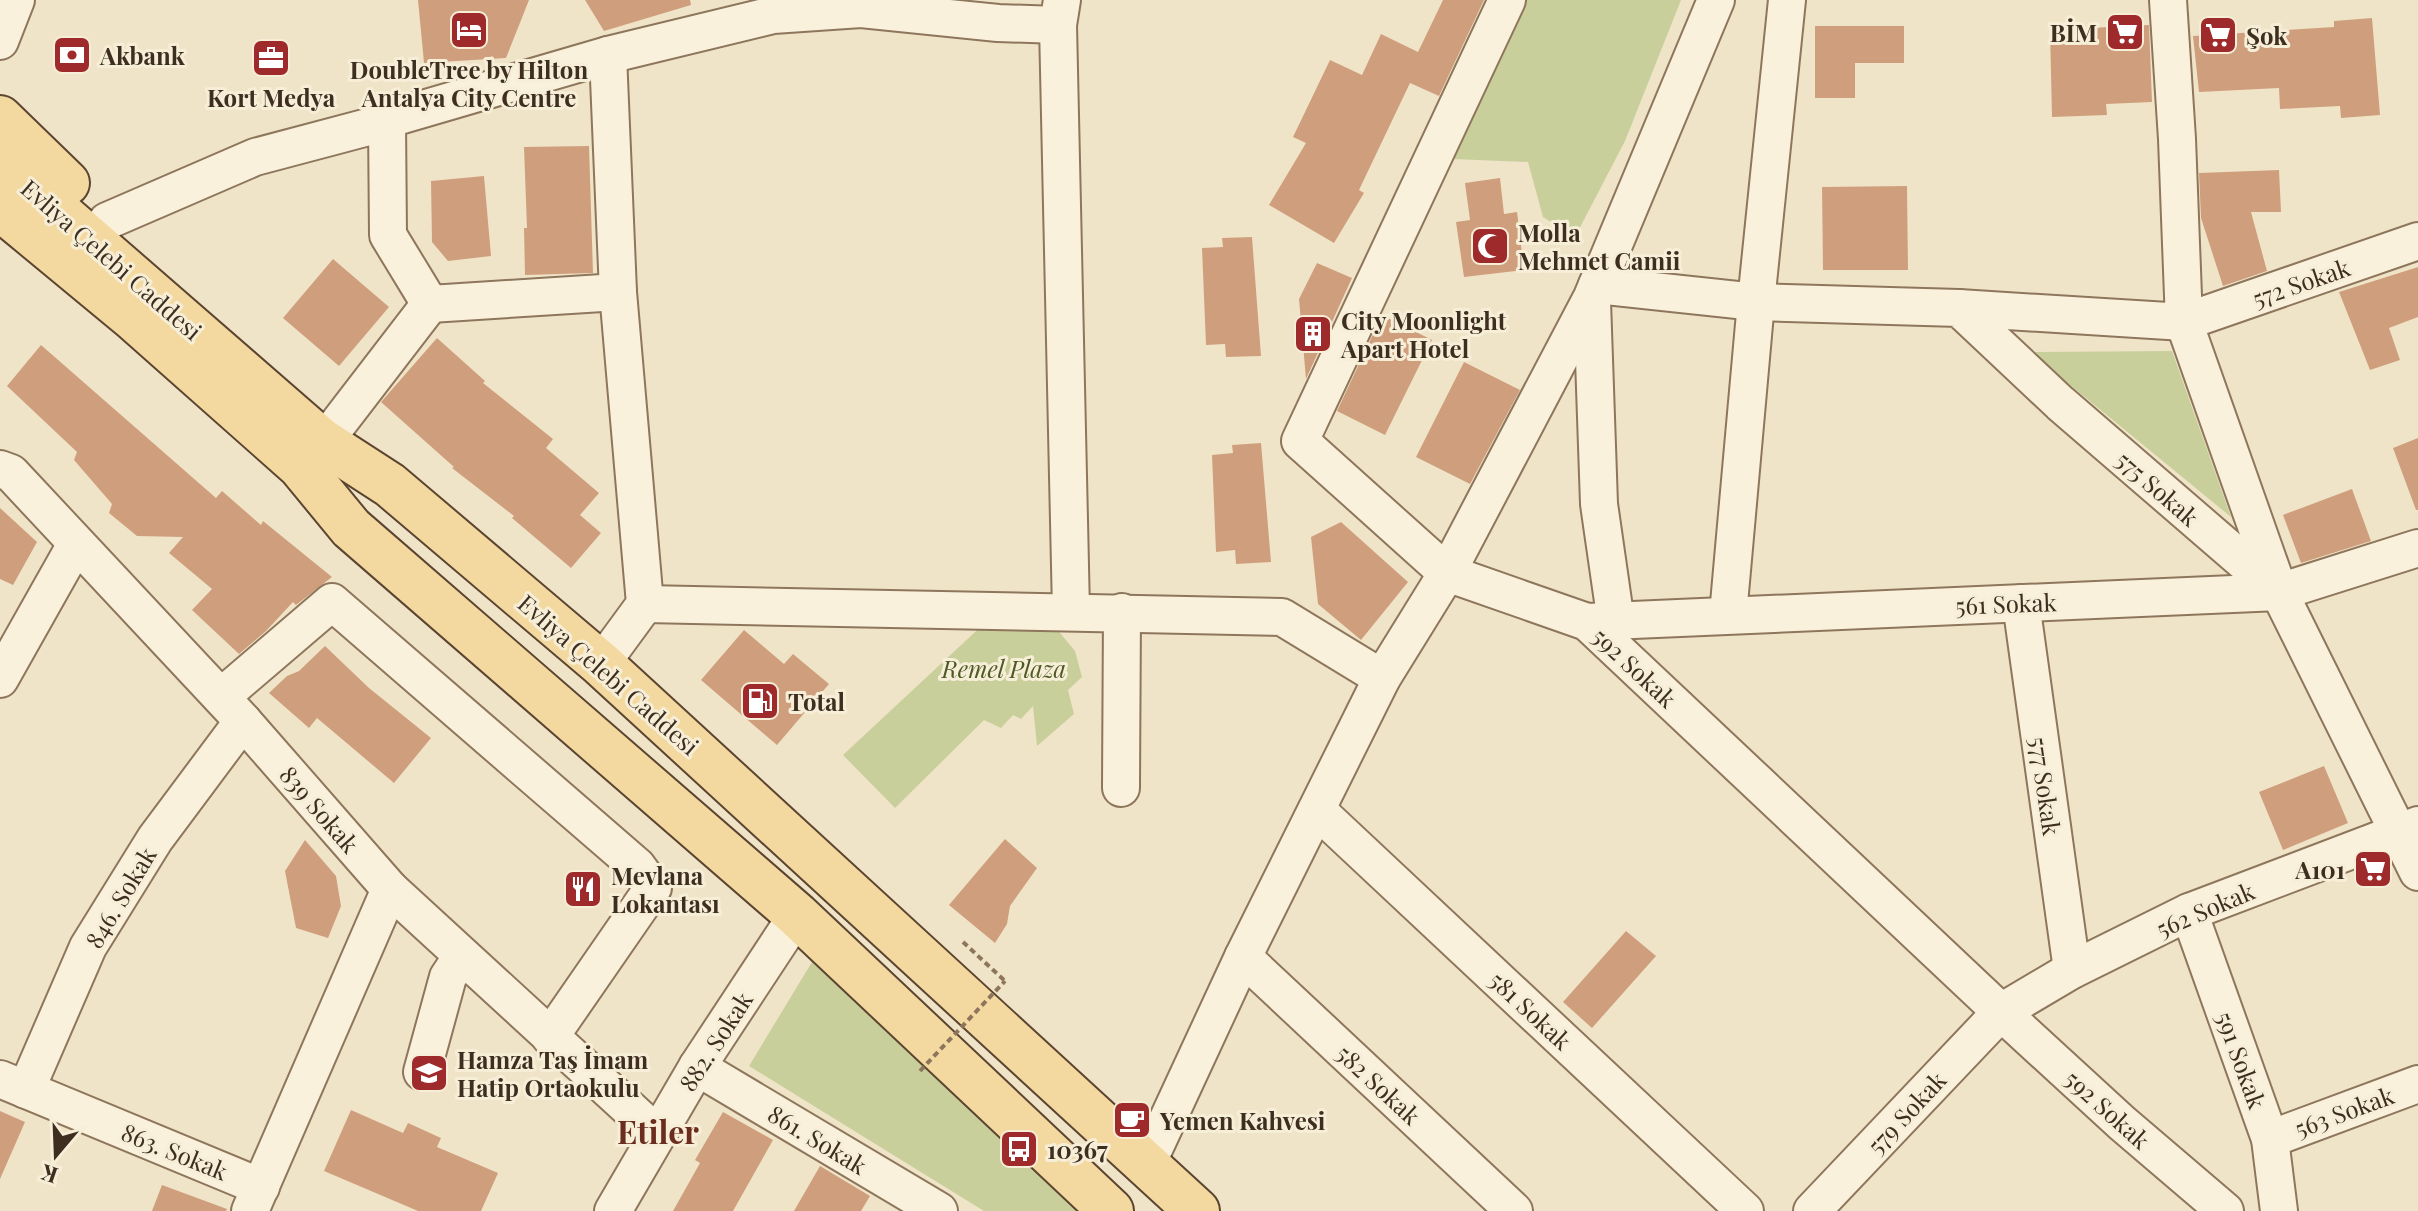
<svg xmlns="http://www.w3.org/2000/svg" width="2418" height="1211" font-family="'Playfair Display',serif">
<rect width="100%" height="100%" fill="#f0e4c8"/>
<g fill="#c9cf9b">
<polygon points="1526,0 1681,0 1625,141 1575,237 1543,217 1528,162 1452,159"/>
<polygon points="2172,351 2231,517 2030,352"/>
<polygon points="989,619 1051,622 1075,651 1082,677 1068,690 1074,714 1037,746 1033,706 1021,719 1013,715 1001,728 984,720 895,808 843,755"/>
<polygon points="812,962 1084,1211 984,1211 749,1066"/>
</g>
<g fill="#cf9f7d">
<polygon points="418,0 529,0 506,58 424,63"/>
<polygon points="585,0 690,0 691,5 604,31"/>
<polygon points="1443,0 1484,0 1439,96 1410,83 1359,190 1364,193 1334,243 1269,205 1306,143 1293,137 1330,60 1362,75 1381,34 1418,52"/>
<polygon points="2372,18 2380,115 2341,118 2340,106 2280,109 2279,88 2199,92 2193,36 2334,27 2334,21"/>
<polygon points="2149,25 2152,102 2106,104 2107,115 2052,117 2050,30"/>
<polygon points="1815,26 1904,26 1904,63 1855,63 1855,98 1815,98"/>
<polygon points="589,146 593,273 525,275 524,228 527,228 524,147"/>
<polygon points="2279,170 2281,212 2251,212 2267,271 2223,286 2201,218 2199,173"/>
<polygon points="484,176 491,256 448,261 432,242 431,181"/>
<polygon points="1500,178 1504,214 1517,212 1524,270 1464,277 1456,222 1470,220 1465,183"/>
<polygon points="1907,186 1908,270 1823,270 1822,187"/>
<polygon points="1252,237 1261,356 1226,357 1225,344 1206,345 1202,248 1223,247 1222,238"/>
<polygon points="333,259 389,307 339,366 283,318"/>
<polygon points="1317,263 1352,278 1306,379 1299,299"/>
<polygon points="2418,267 2418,317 2389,328 2400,360 2370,370 2339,292"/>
<polygon points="1382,315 1432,340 1385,435 1337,411"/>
<polygon points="437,338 485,381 483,383 553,439 546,448 599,493 580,515 601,533 571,568 512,518 514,516 452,468 454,467 381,402"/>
<polygon points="41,345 216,498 222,491 261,525 263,521 332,577 296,605 293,602 266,631 239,654 192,610 212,589 169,553 183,537 137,536 109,513 112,504 74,460 77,452 7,386"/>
<polygon points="1464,362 1520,390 1470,484 1416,457"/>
<polygon points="2418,438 2418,510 2416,510 2393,448"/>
<polygon points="1261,443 1271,562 1236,564 1235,550 1216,552 1212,455 1233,453 1232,445"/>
<polygon points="2352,489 2371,541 2301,563 2283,515"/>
<polygon points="0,508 37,542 13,585 0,579"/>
<polygon points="1341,522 1408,582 1361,640 1318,604 1311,537"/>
<polygon points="744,630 784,664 793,654 829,684 777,745 701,680"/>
<polygon points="325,646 369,688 431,738 394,783 317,718 309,728 269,693 287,676 299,671"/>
<polygon points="2324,766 2348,823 2283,850 2259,792"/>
<polygon points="1005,839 1037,868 1010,906 1007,924 995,943 949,905"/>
<polygon points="305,840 336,876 341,906 328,938 296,928 285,871"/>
<polygon points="1626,931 1656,956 1592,1028 1563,1002"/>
<polygon points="351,1110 403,1133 408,1123 441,1138 437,1147 498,1173 481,1211 418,1211 324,1171"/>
<polygon points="0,1111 25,1122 0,1179"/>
<polygon points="723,1112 773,1140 733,1211 673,1211 700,1163 695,1160"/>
<polygon points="820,1166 870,1196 861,1211 794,1211"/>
<polygon points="162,1185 227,1209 226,1211 152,1211"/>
</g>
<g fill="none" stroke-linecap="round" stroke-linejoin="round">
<defs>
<g id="minor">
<polyline points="1507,0 1300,441 1447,573 1587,622 2001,1012 2122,1123 2225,1211"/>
<polyline points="1058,25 1071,611"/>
<polyline points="0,41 16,0"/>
<polyline points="387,122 388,235 430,304 618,292"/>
<polyline points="107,221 255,157 387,122 399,116 608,55 773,15 861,9 998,23 1058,25 1062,0"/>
<polyline points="1597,285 1756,302 1959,308 2060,403 2279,592 2418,872"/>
<polyline points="1592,301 1599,504 1616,622"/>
<polyline points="1959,308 2184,322 2177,139 2168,0"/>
<polyline points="337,425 430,304"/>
<polyline points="0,469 11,473 243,721 390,889 657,1134"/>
<polyline points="2279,591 2184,322 2418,241"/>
<polyline points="2021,603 2072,970"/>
<polyline points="645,604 1282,617 1382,678"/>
<polyline points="1728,615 1756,302 1787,0"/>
<polyline points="1587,622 2279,592 2418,548"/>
<polyline points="601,664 645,604 618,292 608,55"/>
<polyline points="0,679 76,544"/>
<polyline points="221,697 332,602 637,866 653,888 550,1037"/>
<polyline points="1121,788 1122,612"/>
<polyline points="1317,810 1745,1211"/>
<polyline points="2189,912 2270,1139 2279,1211"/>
<polyline points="1243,957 1514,1211"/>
<polyline points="697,1067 939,1211"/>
<polyline points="422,1072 448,977 462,956"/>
<polyline points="0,1079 261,1187"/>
<polyline points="26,1090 88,947 155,839 243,721"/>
<polyline points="2270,1139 2418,1084"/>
<polyline points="1147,1164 1243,957 1382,678 1447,573 1592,297 1716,0"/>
<polyline points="250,1211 390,889"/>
<polyline points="613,1211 697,1067 797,915"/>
<polyline points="1812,1211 2001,1012 2072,970 2189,912 2418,825"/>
</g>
<g id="major">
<polyline points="0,118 67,183"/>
<polyline points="0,161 322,441 390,485 601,664 1197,1211"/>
<polyline points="0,208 133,318 300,466 351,528 797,915 1111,1211"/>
</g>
</defs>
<use href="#minor" stroke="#8d765c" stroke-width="40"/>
<use href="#major" stroke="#5b4430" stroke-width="48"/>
<polyline stroke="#8d765c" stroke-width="4" stroke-dasharray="6 4" stroke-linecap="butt" points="963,942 1005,981"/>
<use href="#minor" stroke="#faf1dc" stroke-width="36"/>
<use href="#major" stroke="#f3d9a0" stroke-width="44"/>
<polyline stroke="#8d765c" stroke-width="4" stroke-dasharray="6 4" stroke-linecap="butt" points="920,1071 1005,981"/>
</g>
<defs>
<symbol id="hotel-square" viewBox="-11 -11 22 22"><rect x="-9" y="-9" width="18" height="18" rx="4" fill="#9e2a2b" stroke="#f7eed8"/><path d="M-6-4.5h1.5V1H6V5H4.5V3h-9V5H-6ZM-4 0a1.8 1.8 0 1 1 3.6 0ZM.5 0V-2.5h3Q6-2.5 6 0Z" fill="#fff"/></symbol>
<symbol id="supermarket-square" viewBox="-11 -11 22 22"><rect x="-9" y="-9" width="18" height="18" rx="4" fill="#9e2a2b" stroke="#f7eed8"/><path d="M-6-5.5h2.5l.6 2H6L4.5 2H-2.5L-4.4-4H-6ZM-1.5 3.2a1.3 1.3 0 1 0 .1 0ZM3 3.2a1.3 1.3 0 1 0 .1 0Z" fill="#fff"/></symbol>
<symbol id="bank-square" viewBox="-11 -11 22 22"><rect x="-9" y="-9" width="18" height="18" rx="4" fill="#9e2a2b" stroke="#f7eed8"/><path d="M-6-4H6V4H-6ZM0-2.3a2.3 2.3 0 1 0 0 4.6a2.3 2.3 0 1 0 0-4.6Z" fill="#fff"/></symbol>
<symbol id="office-square" viewBox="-11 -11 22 22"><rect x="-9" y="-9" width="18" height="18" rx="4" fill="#9e2a2b" stroke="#f7eed8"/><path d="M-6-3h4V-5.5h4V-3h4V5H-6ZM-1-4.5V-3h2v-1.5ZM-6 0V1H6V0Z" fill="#fff"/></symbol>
<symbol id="mosque-square" viewBox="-11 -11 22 22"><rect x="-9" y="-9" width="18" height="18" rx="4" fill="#9e2a2b" stroke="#f7eed8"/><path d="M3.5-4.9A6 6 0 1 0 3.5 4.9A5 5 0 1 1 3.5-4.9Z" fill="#fff"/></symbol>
<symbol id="building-square" viewBox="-11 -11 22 22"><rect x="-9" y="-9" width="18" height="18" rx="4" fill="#9e2a2b" stroke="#f7eed8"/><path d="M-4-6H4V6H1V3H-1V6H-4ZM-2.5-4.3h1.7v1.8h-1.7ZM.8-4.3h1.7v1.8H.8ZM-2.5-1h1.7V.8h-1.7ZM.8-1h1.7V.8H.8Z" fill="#fff"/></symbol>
<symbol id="fuel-square" viewBox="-11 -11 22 22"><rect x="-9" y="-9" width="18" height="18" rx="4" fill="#9e2a2b" stroke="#f7eed8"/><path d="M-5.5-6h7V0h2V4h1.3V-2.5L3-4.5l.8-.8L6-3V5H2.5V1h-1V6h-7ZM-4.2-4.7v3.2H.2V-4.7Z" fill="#fff"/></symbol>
<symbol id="restaurant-square" viewBox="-11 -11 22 22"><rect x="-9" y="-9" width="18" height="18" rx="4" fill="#9e2a2b" stroke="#f7eed8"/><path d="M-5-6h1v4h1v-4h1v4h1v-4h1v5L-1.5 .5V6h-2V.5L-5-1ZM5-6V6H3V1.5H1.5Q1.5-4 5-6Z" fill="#fff"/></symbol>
<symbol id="school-square" viewBox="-11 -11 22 22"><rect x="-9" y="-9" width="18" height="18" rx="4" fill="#9e2a2b" stroke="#f7eed8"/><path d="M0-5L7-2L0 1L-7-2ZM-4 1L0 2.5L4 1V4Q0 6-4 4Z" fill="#fff"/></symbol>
<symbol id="cafe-square" viewBox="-11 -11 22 22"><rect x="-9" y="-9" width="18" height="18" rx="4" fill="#9e2a2b" stroke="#f7eed8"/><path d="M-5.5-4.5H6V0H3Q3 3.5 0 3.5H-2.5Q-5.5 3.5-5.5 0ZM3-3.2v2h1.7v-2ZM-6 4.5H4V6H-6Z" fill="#fff"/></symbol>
<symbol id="bus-square" viewBox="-11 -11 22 22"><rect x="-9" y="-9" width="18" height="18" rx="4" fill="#9e2a2b" stroke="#f7eed8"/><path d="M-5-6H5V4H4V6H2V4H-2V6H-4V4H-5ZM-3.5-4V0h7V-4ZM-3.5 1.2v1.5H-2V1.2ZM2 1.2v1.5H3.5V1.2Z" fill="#fff"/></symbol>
</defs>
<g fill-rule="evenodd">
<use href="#hotel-square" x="447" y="8" width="44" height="44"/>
<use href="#supermarket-square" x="2103" y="10" width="44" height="44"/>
<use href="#supermarket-square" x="2196" y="13" width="44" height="44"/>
<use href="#bank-square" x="50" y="33" width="44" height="44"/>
<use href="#office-square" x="249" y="36" width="44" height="44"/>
<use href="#mosque-square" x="1468" y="224" width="44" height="44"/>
<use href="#building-square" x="1291" y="312" width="44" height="44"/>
<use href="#fuel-square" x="738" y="679" width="44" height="44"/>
<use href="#supermarket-square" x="2351" y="847" width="44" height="44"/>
<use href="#restaurant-square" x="561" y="867" width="44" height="44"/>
<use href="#school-square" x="407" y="1051" width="44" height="44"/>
<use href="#cafe-square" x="1110" y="1098" width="44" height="44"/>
<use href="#bus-square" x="997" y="1127" width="44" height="44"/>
</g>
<g text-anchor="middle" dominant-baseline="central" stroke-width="6" stroke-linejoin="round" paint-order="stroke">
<g font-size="24" font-weight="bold" fill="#3d2e20" stroke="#f7eed8" text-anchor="start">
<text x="2097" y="32" text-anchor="end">BİM</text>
<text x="2246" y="35">Şok</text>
<text x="100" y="55">Akbank</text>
<text x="469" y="69" text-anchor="middle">DoubleTree by Hilton<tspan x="469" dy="28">Antalya City Centre</tspan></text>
<text x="271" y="97" text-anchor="middle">Kort Medya</text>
<text x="1518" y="232">Molla<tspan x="1518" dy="28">Mehmet Camii</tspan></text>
<text x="1341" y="320">City Moonlight<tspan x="1341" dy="28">Apart Hotel</tspan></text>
<text x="788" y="701">Total</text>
<text x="2345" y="869" text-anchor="end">A101</text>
<text x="611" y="875">Mevlana<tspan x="611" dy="28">Lokantası</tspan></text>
<text x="457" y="1059">Hamza Taş İmam<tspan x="457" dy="28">Hatip Ortaokulu</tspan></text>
<text x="1160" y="1120">Yemen Kahvesi</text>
<text x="1047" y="1149">10367</text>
</g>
<g font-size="24" fill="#3d2e20" stroke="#f7eed8">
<text transform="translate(112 259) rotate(41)">Evliya Çelebi Caddesi</text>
<text transform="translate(2301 282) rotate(-19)">572 Sokak</text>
<text transform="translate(2158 488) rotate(41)">575 Sokak</text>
<text transform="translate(2006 603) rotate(-2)">561 Sokak</text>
<text transform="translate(1635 667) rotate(43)">592 Sokak</text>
<text transform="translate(609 674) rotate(41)">Evliya Çelebi Caddesi</text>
<text transform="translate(2046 786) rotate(82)">577 Sokak</text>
<text transform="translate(320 809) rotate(49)">839 Sokak</text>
<text transform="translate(120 897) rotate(-59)">846. Sokak</text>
<text transform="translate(2205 909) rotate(-23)">562 Sokak</text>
<text transform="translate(1531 1010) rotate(43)">581 Sokak</text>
<text transform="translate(715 1041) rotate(-57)">882. Sokak</text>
<text transform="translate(2242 1060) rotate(70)">591 Sokak</text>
<text transform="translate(1379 1084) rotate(43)">582 Sokak</text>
<text transform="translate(2108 1109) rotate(42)">592 Sokak</text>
<text transform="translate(2344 1111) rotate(-20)">563 Sokak</text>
<text transform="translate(1906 1112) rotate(-47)">579 Sokak</text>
<text transform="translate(818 1139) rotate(31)">861. Sokak</text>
<text transform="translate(175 1151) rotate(22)">863. Sokak</text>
</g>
<g font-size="24" font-style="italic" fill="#4d5a26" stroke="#f7eed8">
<text x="1004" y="668">Remel Plaza</text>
</g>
<g font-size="32" font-weight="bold" fill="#6b2e1e" stroke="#f7eed8">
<text x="658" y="1130">Etiler</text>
</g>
</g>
<g transform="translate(56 1155) rotate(199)" stroke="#f7eed8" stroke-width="6" paint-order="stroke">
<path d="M0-6L14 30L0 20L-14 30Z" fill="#3d2e20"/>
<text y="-12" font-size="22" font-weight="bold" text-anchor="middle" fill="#3d2e20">K</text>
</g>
</svg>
